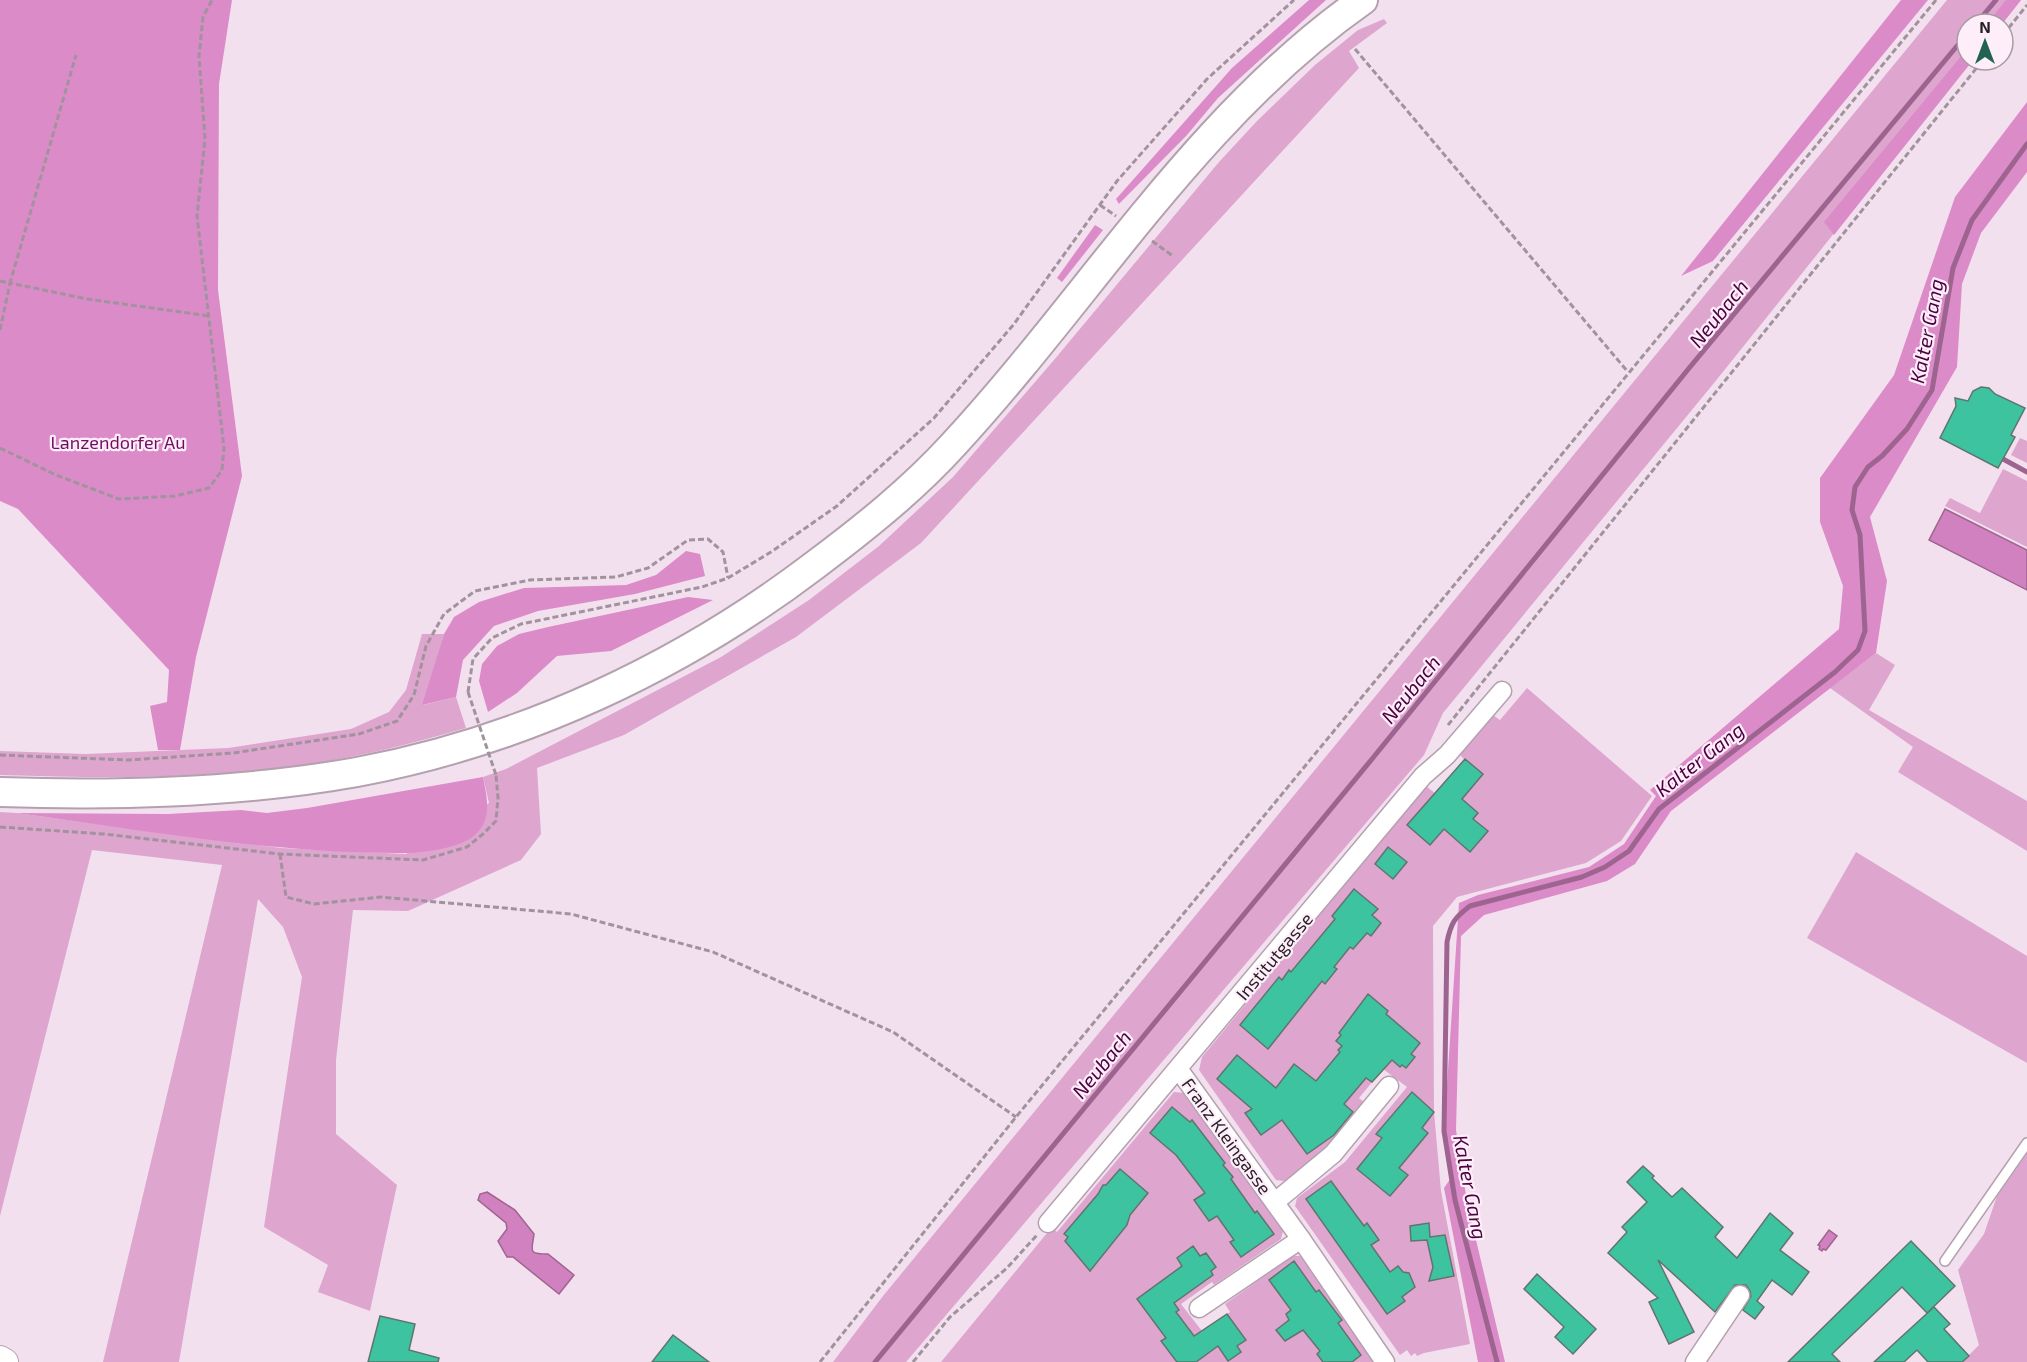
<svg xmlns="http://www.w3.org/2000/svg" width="2027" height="1362" font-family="'Exo 2',sans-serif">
<rect width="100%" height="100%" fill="#f3e0ee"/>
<g fill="#dea5cf">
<polygon points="1947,0 2021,0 2002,24 1967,24 1967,60 1973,60 1714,383 1443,713 1424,755 906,1362 833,1362 883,1296"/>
<polygon points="1384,19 1387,23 1349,51 1359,68 921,543 796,637 624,735 537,768 541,834 521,860 408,911 353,910 336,1060 336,1134 397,1185 370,1311 318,1292 328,1265 264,1227 302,977 283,927 258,899 179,1362 103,1362 222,865 92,850 0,1216 0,812 16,813 281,848 406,854 489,803 483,777 506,769 721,657 809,600 879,546 953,477 1054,360 1219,162 1257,121 1315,65 1358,30"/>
<polygon points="2020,438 2027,441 2027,463 2011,455"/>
<polygon points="2003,469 2027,481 2027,547 1945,506 1950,498 1980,513"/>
<path d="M422,634H444L423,705L456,697L466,728C415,743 363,756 310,764C208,780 103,778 0,775V751L86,754L228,748L351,729L389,712L406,690Z"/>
<polygon points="1876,653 1895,665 1869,710 2027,801 2027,851 1898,772 1913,747 1830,688"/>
<polygon points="1527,688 1652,796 1621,841 1586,863 1457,897 1433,926 1434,1112 1441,1191 1470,1344 1424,1353 1417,1356 1415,1353 1411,1356 1407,1350 1400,1355 1295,1206 1297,1198 1345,1162 1407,1087 1383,1069 1359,1098 1366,1104 1328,1150 1284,1181 1276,1180 1199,1070 1202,1057 1426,786 1436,794 1464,759 1457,752 1490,713 1500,720"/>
<polygon points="1856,852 2027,956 2027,1063 1807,938"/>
<polygon points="1174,1092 1183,1093 1283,1231 1281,1239 1214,1285 1212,1282 1181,1304 1202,1331 1230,1312 1225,1304 1293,1256 1300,1256 1375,1362 941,1362 1052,1227 1057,1232"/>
<polygon points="2027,1153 2027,1362 1962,1362 1979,1345 1958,1270 1984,1234 1997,1196"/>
</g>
<g fill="#dc8bc9">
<polygon points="0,0 232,0 219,84 218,290 242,476 196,657 180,750 158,750 150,706 167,702 169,670 18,509 0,501"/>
<polygon points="1309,0 1326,0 1218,98 1187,135 1119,204 1116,199 1232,68"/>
<polygon points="1901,0 1928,0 1713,261 1681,276"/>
<polygon points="2006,0 2021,0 2002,24 1987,24"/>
<polygon points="1967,49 1967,60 1973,60 1834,235 1824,222"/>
<polygon points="2027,102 2027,172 1981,233 1962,284 1957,367 1870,517 1887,581 1876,653 1671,811 1635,864 1607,881 1484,915 1461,936 1456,1130 1467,1202 1505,1362 1478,1362 1444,1188 1451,1178 1444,1131 1459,903 1478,895 1589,867 1624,844 1656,796 1650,790 1839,629 1843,586 1820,522 1820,478 1894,375 1955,197"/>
<polygon points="1095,225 1103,230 1062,282 1057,278"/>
<polygon points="686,551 700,554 705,576 635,594 538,611 494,626 463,660 456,697 422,705 444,634 454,617 479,602 524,588 626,585 656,575"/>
<polygon points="688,597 713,600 611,651 557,656 517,693 488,712 479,681 482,664 497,646 519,634 548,627"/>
<path d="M483,777C487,798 493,819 474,836C459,848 423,853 404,853C274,854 144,830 16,813L168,814L241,810L267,813L307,808Z"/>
</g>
<g fill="#d181bf" stroke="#9e6490" stroke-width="1.5">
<polygon points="1945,509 2027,550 2027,590 1929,540"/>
<path d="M487,1192L515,1210L534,1234C532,1251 527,1254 548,1254L574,1275L559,1294L513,1257H507L498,1241L507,1229L506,1223L478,1200L480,1194Z"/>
<polygon points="1829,1230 1837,1236 1826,1250 1823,1249 1822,1251 1819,1249 1820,1246 1818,1245"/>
</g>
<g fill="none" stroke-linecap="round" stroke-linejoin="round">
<g stroke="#9e6490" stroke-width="5">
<polyline points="1976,24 1996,0"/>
<polyline points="2003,459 2027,472"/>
<polyline points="875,1362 1372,759 1690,367 1967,34"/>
<path d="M1497,1362L1455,1200L1444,1131L1447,942C1451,923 1454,918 1470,906L1582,877L1605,867L1629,851L1659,809L1835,672L1858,650L1865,631L1860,535L1852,510L1855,487L1868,467L1882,456L1907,429L1932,390L1953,268L1972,220L2027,144"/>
</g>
</g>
<g fill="#3ec3a0" stroke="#5f756d" stroke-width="1.5">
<polygon points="1981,387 1989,388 1995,394 2025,408 2011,435 2015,437 1998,468 1940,438 1956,406 1955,398 1968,401 1973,391"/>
<polygon points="1465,759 1483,774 1462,799 1478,813 1473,819 1488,831 1470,852 1444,829 1430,845 1407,825"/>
<polygon points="1388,847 1407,862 1393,879 1375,864"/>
<polygon points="1354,889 1378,909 1372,915 1381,923 1371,936 1367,933 1353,949 1350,947 1334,967 1337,969 1325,984 1322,981 1268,1049 1240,1025 1279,977 1282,980 1289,970 1291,972 1335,919 1332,916"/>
<polygon points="1368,994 1388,1011 1386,1014 1420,1043 1411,1054 1415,1057 1406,1068 1402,1065 1400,1067 1392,1060 1372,1082 1366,1078 1344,1104 1353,1112 1334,1135 1307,1154 1282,1120 1261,1135 1245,1113 1252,1109 1217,1079 1237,1055 1276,1088 1294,1064 1316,1081 1340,1052 1338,1050 1342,1046 1336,1041 1341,1035 1339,1033"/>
<polygon points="1412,1092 1434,1112 1422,1128 1428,1133 1399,1168 1408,1175 1390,1196 1357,1169 1382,1138 1376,1134"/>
<polygon points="1172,1107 1190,1122 1192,1120 1225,1163 1223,1165 1233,1177 1231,1179 1255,1213 1257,1211 1274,1234 1241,1257 1230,1242 1234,1240 1217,1216 1209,1221 1194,1200 1205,1193 1176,1155 1150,1133"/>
<polygon points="1643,1166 1654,1176 1652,1178 1672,1197 1682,1188 1723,1227 1715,1237 1737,1258 1770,1213 1793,1233 1780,1250 1809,1272 1792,1295 1772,1280 1757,1301 1764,1307 1755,1319 1743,1310 1751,1296 1750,1291 1746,1285 1735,1285 1715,1312 1658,1260 1694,1332 1669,1344 1649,1302 1658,1298 1608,1253 1627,1232 1622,1227 1647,1202 1627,1182"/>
<polygon points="1120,1169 1148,1193 1130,1215 1127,1225 1090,1271 1065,1241 1068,1237 1064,1234 1098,1194 1103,1185 1106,1185"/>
<polygon points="1331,1181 1364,1226 1367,1223 1379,1240 1371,1245 1390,1272 1398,1266 1403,1272 1409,1273 1415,1287 1402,1297 1405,1301 1387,1314 1306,1199"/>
<polygon points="1429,1223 1430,1237 1445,1235 1454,1276 1429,1281 1433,1267 1427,1240 1411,1241 1410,1226"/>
<polygon points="1911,1241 1955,1286 1927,1313 1902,1287 1832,1354 1840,1362 1788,1362"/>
<polygon points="1193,1246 1200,1256 1206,1253 1216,1267 1211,1271 1213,1275 1174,1303 1179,1310 1176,1312 1194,1336 1227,1314 1246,1340 1237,1346 1241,1352 1228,1361 1218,1346 1196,1362 1177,1362 1161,1341 1166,1338 1137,1299 1182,1266 1177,1258"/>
<polygon points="1294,1261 1316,1292 1319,1290 1342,1320 1338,1323 1361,1355 1352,1362 1323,1362 1317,1354 1320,1351 1303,1330 1285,1341 1276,1330 1289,1320 1286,1314 1291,1310 1269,1280"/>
<polygon points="1537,1274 1596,1329 1573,1354 1555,1337 1564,1327 1524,1289"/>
<polygon points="1934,1307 1950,1324 1944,1329 1969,1356 1962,1362 1928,1362 1917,1350 1904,1362 1874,1362"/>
<polygon points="380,1316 415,1324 409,1350 439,1358 438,1362 368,1362"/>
<polygon points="673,1335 709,1362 652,1362"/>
</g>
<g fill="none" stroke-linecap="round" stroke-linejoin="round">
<defs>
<polyline id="lane" points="1945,1261 2027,1143"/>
<g id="street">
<polyline points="1179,1070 1301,1239 1385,1362"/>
<polyline points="1275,1202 1333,1154 1389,1086"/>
<polyline points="1048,1223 1423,776 1447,755 1502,691"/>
<polyline points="1199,1308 1301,1239"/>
<polyline points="1695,1362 1740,1295"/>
</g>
<polyline id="secondary" points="0,1359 5,1362"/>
<path id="primary" d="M0,792C118,796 240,793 357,772C523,741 681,667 815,565C863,529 912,490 953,445C1090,297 1196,117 1363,0"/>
</defs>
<use href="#lane" stroke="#b4a1af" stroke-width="12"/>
<use href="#street" stroke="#b4a1af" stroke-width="21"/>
<use href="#secondary" stroke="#b4a1af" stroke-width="28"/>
<use href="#primary" stroke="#b4a1af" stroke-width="32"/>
<g stroke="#a1939d" stroke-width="3" stroke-dasharray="6 3" stroke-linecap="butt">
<polyline points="2003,35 2027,5"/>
<polyline points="1355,49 1628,372"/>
<polyline points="1100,205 1116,216"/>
<polyline points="1152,241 1173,256"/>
<polyline points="0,281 10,283 76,55"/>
<polyline points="0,330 10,283 87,299 210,316"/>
<polyline points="0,448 56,475 119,499 175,496 209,488 222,470 224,448 197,216 205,139 199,56 203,17 212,0"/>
<polyline points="468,692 473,659 492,638 521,624 702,587 728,578 771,552 837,506 934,418 1014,324 1117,181 1207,79 1294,0"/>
<polyline points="1448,725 1983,60"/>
<polyline points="0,755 129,760 233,753 359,734 397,721 414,695 426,646 444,614 475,591 530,580 616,577 648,568 688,540 708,539 723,552 728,578"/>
<polyline points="0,827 104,834 280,854 423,860 467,847 483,834 496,821 498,798 496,775"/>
<polyline points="280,854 286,897 314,904 381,897 571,914 713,952 893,1032 1016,1117"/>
<polyline points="820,1362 1016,1117 1936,0"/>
<polyline points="913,1362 950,1317 1007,1268 1037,1235"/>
</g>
<use href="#lane" stroke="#fff" stroke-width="9"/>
<use href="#street" stroke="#fff" stroke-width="18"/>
<use href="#secondary" stroke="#fff" stroke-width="26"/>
<use href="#primary" stroke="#fff" stroke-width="28"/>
<polyline stroke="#a1939d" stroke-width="3" stroke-dasharray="6 3" stroke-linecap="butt" points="468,692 496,775"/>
</g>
<g text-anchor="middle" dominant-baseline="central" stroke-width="4.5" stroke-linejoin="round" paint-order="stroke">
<g font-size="18" fill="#6f0d60" stroke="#feeefa">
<text x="118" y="442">Lanzendorfer Au</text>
</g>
<g font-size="18" fill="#261f24" stroke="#feeefa">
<text transform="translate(1274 956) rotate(-50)">Institutgasse</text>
<text transform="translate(1227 1136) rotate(54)">Franz Kleingasse</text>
</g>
<g font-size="20" font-style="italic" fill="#4b0040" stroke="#feeefa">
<text transform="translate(1718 313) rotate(-51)">Neubach</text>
<text transform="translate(1926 331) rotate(-79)">Kalter Gang</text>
<text transform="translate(1410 689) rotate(-51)">Neubach</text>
<text transform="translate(1699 759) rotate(-38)">Kalter Gang</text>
<text transform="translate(1101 1064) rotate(-51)">Neubach</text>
<text transform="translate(1471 1187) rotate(79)">Kalter Gang</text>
</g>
</g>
<g transform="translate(1985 42)"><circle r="28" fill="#feeefa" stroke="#a89ba4" stroke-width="1.5"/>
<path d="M0-4.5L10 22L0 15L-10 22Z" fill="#226250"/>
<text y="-9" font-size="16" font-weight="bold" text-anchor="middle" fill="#261f24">N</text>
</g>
</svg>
